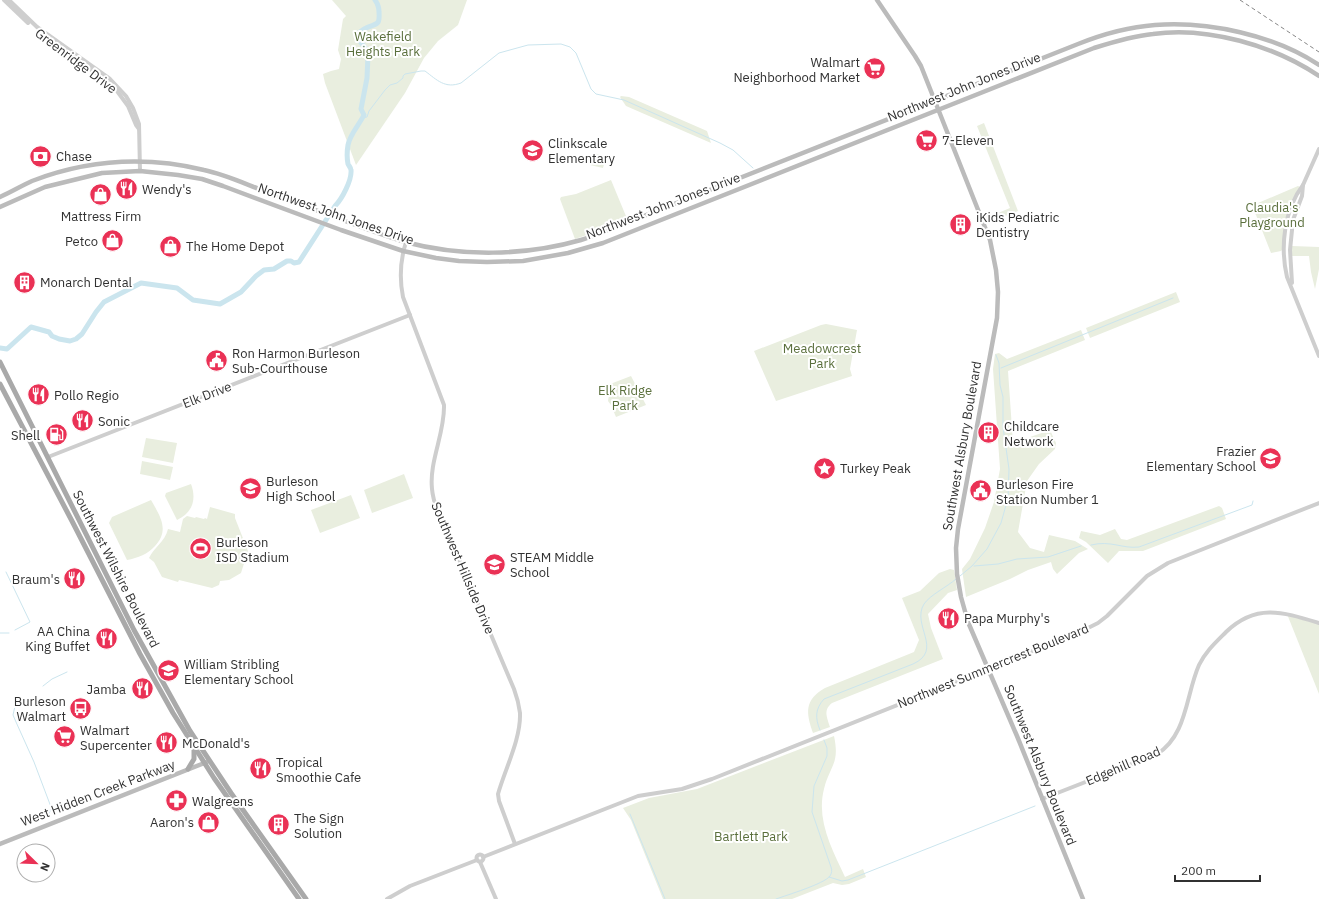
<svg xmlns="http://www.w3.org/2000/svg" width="1319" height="899" font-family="'IBM Plex Sans',sans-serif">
<rect width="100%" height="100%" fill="#fff"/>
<g fill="#e9eedf">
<polygon points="332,0 467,0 458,25 438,41 424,58 405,93 356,165 325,83 323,74 331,71 339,69 341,59 338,50 343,19 346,16"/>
<polygon points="621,96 629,97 707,131 711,143 626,106 620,97"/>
<polygon points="984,123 1018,211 988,223 986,218 1010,208 977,126"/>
<polygon points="593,153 606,156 603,168 590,165"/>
<polygon points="611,180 628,221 575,239 560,199 561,197 576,194"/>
<polygon points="1298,186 1300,187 1293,198 1283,249 1281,251 1271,253 1256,215 1251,206"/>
<polygon points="1292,246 1319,247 1319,269 1315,289 1311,272 1309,256 1292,256"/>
<polygon points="1176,292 1180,302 1090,338 1086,328"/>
<polygon points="826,324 857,330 850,369 852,376 776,401 754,351 821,325"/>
<polygon points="1081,330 1085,340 1008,371 1013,443 1050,430 1056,443 1055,449 1039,464 1027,481 1018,532 1030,548 1044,552 1049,535 1075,541 1088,549 1079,553 1057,574 1053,569 1051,562 1028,570 1010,579 966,597 962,569 970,559 985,528 994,502 1000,469 993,369 995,354 999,353 1007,359"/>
<polygon points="631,376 646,405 616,417 611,405 608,401 609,395 605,386"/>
<polygon points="146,438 177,443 173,463 142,457"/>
<polygon points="142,461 173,467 170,480 140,474"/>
<polygon points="404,474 413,498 372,513 364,490"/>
<path d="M191,484C197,500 192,513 177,520L165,496L166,493Z"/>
<polygon points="351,495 360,518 320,533 311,510"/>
<path d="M151,500C160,516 170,530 155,546C148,554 138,558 127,560L109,523L112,517Z"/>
<polygon points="1219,506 1222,508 1226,519 1143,551 1119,551 1108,563 1086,542 1079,538 1081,531 1100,535 1115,529 1121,539 1127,540"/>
<path d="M210,507L235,514V518L248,551L241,573L229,580L220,581L219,585L212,588L179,580L178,582L162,577L154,562L149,558C154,547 165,542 168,529L180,532L183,519L187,516L195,518L196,517L204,519L205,518L207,519Z"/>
<path d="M950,569L954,570L957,590L948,593L928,614L931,628L943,659L832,703C823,710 827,717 830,727L813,733C806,713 804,700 825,688L914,652L919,640L902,598L920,591L939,573Z"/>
<polygon points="1287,614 1319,624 1319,694"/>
<path d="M834,736C840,764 830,765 824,789C816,820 832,849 845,877L863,869L866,877L849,884L842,885L833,883L792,899H663L631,820L623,808L649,798L697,789Z"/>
</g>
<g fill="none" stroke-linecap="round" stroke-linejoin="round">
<g stroke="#cbe5ee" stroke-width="1">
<path d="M362,118L367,117L369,111L385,90L390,85L397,83L403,78V76L405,74L421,71H425C437,80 445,89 461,83L499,53L528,45L561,44L570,47L576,53L591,89L596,94L624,100L720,143L733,150L753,168"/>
<polyline points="1001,368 1173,298"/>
<path d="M1091,545C1111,540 1122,549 1139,547L1252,505L1253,501"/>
<polyline points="974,566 998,564 1017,559 1048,557 1081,546"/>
<polyline points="6,572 30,622 15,630"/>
<polyline points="960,576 972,566 987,549 1001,523 1008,498 1009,469 1003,427 1003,397 1000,385 999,363 996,355"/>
<polyline points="0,633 9,633"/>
<polyline points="43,686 52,679 67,672"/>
<polyline points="15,706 13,715 16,722 34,762 51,807 48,818"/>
<path d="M820,730C815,718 815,709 824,699L913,664C944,650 911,625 924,604C930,595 947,587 956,579"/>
<polyline points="630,814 665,899"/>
<polyline points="829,877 842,881 848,880 1035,806"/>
<path d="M776,899C787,895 824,884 830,876C832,873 832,870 831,867L812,812L814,786L827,756V748L824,740"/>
</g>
<path stroke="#cbe5ee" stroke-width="5" d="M0,348L7,349L31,327L49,332L52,336L59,339L70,341L76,339L82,334L96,312L104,302L141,283L177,288L193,300L220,304L241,292L256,276L264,270L274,269L287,261H291L294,263L299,262L335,206C342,199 352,180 351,170C351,168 349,166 348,164C347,159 347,151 348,145C350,134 359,125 364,115L361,109L367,78L368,55L367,50L358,39V33C361,32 363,29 366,28C377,23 380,26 379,12C379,7 378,4 375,0"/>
<g stroke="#cecece" stroke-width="4">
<polyline points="4,0 28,23"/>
<polyline points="9,0 37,27 110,79 126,96 133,108 139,124 140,171"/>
<polyline points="54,43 105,80 117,91 128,106 136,125 139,129"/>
<path d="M1303,185C1284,210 1280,247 1287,277L1319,356"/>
<path d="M406,242C400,261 399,277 403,297L444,405C445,433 429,461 432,489C434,510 449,538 458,557C477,601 495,645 514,689C517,697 519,705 520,713C521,739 505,769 498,794L499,801L515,844"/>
<polyline points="1292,283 1290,250 1293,220 1302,196 1303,185 1319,149"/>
<polyline points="48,457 410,315"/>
<path d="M1042,799L1157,754C1187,736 1186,694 1199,665C1205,652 1216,642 1226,632C1256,603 1283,612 1319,623"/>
<circle cx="480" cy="858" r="3.5"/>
<polyline points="483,857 638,796 682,789 712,779 1078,633 1098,623 1107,616 1147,576 1168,563 1319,503"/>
<polyline points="480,862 496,899"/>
<polyline points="387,899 410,886 477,860"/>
</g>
<g stroke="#bbb" stroke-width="4.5">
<polyline points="877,0 915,56 921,66 990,240 996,270 998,292 997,318 958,529 956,548 957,574 961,597 968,622 1017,736 1083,899"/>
<path d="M0,197C11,192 21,186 32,181C87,160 146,156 204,170C223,174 241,182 259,189C284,198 309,208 335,217C358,226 381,235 405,242C461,257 525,256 581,240C594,236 607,230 621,225L1078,44C1103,34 1128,27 1155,25C1208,21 1274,35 1319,65"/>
<path d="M0,207L45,187L102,173L140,171L178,175L202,179L223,186L341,230L403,251L436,258L459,261L487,262L523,261L568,253L603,243L1094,48C1113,42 1133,36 1153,34C1207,26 1275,46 1319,76"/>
<polyline points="0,844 207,762"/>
</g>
<g stroke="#a9a9a9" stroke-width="5">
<polyline points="0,362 134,630 190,731 231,793 306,899"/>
<polyline points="0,384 73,523 140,654 173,713 214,778 299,899"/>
<polyline points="188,769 194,759 194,748"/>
</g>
<polyline stroke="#868686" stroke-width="1" stroke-dasharray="4 3" stroke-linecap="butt" points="1240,0 1319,52"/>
</g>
<defs>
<symbol id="supermarket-disc" viewBox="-11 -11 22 22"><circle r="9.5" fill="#ea3155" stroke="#fff"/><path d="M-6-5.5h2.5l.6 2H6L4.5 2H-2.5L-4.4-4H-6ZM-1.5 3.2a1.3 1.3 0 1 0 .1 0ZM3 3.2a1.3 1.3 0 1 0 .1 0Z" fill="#fff"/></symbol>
<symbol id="school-disc" viewBox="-11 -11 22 22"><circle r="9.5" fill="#ea3155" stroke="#fff"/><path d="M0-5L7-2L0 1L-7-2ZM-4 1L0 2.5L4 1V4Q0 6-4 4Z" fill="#fff"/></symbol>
<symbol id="bank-disc" viewBox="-11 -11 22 22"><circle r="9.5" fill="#ea3155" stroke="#fff"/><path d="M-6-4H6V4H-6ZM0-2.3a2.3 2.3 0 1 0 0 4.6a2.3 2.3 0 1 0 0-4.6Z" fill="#fff"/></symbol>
<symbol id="restaurant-disc" viewBox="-11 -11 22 22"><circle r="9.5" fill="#ea3155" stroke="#fff"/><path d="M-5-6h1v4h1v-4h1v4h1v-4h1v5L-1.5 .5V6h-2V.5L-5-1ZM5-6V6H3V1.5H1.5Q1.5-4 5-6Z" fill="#fff"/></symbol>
<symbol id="shop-disc" viewBox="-11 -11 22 22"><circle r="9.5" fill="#ea3155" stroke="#fff"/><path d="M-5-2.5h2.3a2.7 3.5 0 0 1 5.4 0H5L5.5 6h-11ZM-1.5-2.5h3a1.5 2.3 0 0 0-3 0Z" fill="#fff"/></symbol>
<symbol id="building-disc" viewBox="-11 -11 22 22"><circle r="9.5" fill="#ea3155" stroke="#fff"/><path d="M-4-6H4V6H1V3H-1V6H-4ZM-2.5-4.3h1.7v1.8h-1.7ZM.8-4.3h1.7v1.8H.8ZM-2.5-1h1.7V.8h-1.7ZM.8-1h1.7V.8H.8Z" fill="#fff"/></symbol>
<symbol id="civic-disc" viewBox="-11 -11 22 22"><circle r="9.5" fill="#ea3155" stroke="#fff"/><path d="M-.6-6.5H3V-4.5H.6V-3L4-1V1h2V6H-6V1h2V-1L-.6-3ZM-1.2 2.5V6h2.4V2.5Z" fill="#fff"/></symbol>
<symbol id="fuel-disc" viewBox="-11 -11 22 22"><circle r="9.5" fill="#ea3155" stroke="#fff"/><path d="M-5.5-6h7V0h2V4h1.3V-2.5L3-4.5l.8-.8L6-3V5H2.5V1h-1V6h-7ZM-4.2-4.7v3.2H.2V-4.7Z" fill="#fff"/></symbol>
<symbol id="sight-disc" viewBox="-11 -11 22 22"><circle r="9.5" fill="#ea3155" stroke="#fff"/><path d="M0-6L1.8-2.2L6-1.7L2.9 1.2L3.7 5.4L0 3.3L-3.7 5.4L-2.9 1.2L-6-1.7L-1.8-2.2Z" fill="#fff"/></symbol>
<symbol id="stadium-disc" viewBox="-11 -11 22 22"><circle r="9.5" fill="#ea3155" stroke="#fff"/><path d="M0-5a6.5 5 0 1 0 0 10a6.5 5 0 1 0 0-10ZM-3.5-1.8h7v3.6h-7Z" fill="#fff"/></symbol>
<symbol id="bus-disc" viewBox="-11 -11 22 22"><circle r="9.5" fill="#ea3155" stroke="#fff"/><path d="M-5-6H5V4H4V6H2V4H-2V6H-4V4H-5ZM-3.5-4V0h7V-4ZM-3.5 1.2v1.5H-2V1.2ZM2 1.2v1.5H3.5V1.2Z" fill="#fff"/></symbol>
<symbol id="pharmacy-disc" viewBox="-11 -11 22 22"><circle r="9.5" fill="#ea3155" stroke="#fff"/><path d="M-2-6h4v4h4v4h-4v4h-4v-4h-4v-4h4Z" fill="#fff"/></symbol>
</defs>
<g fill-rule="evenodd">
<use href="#supermarket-disc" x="862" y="56" width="25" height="25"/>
<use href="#supermarket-disc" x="914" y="128" width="25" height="25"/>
<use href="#school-disc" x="520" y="138" width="25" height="25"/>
<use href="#bank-disc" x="28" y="144" width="25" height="25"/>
<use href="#restaurant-disc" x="114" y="176" width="25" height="25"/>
<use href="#shop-disc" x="88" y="182" width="25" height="25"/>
<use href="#building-disc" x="948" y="212" width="25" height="25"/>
<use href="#shop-disc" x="100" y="228" width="25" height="25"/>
<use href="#shop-disc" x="158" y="234" width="25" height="25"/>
<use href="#building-disc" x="12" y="270" width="25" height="25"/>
<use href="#civic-disc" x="204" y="348" width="25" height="25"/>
<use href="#restaurant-disc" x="26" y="382" width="25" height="25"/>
<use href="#restaurant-disc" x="70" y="408" width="25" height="25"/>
<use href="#building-disc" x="976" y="420" width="25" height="25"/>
<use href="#fuel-disc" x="44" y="422" width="25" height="25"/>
<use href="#school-disc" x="1258" y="446" width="25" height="25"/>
<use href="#sight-disc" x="812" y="456" width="25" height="25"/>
<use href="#school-disc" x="238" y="476" width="25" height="25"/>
<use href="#civic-disc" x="968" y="478" width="25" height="25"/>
<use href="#stadium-disc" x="188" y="536" width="25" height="25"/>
<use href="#school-disc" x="482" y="552" width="25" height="25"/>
<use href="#restaurant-disc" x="62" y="566" width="25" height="25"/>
<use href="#restaurant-disc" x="936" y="606" width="25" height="25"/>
<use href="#restaurant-disc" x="94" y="626" width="25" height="25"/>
<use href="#school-disc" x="156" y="658" width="25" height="25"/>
<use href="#restaurant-disc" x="130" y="676" width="25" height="25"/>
<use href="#bus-disc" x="68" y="696" width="25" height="25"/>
<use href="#supermarket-disc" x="52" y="724" width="25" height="25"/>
<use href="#restaurant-disc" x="154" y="730" width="25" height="25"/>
<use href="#restaurant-disc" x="248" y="756" width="25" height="25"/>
<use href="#pharmacy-disc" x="164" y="788" width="25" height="25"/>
<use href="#shop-disc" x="196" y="810" width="25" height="25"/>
<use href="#building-disc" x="266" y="812" width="25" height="25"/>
</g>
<g text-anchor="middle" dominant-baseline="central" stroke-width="4" stroke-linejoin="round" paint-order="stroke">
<g font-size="13" fill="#5a6f3c" stroke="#fff">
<text x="383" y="36">Wakefield<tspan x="383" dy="15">Heights Park</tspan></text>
<text x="1272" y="207">Claudia's<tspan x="1272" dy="15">Playground</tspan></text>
<text x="822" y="348">Meadowcrest<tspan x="822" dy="15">Park</tspan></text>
<text x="625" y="390">Elk Ridge<tspan x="625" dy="15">Park</tspan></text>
<text x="751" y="836">Bartlett Park</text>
</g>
<g font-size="13" fill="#313131" stroke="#fff">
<text transform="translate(76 61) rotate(37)">Greenridge Drive</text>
<text transform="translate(964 87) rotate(-22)">Northwest John Jones Drive</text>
<text transform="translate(663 206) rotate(-21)">Northwest John Jones Drive</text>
<text transform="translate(336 214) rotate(19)">Northwest John Jones Drive</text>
<text transform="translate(207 395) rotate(-21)">Elk Drive</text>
<text transform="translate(962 446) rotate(-80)">Southwest Alsbury Boulevard</text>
<text transform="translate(463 568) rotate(67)">Southwest Hillside Drive</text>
<text transform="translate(116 569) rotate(63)">Southwest Wilshire Boulevard</text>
<text transform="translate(993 666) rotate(-22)">Northwest Summercrest Boulevard</text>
<text transform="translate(1040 765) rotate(68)">Southwest Alsbury Boulevard</text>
<text transform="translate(1123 766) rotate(-23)">Edgehill Road</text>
<text transform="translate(98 793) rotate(-21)">West Hidden Creek Parkway</text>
</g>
<g font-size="13" fill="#313131" stroke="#fff" text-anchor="start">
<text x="860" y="62" text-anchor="end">Walmart<tspan x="860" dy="15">Neighborhood Market</tspan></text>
<text x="942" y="140">7-Eleven</text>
<text x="548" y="143">Clinkscale<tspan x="548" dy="15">Elementary</tspan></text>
<text x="56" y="156">Chase</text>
<text x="142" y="189">Wendy's</text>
<text x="101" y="216" text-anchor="middle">Mattress Firm</text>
<text x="976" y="217">iKids Pediatric<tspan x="976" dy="15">Dentistry</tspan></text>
<text x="98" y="241" text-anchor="end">Petco</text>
<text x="186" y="246">The Home Depot</text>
<text x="40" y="282">Monarch Dental</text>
<text x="232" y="353">Ron Harmon Burleson<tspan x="232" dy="15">Sub-Courthouse</tspan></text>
<text x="54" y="395">Pollo Regio</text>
<text x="98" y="421">Sonic</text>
<text x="1004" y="426">Childcare<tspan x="1004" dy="15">Network</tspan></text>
<text x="40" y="435" text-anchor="end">Shell</text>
<text x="1256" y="451" text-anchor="end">Frazier<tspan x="1256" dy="15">Elementary School</tspan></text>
<text x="840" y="468">Turkey Peak</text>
<text x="266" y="481">Burleson<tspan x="266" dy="15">High School</tspan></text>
<text x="996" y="484">Burleson Fire<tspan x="996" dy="15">Station Number 1</tspan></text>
<text x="216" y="542">Burleson<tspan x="216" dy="15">ISD Stadium</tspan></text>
<text x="510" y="557">STEAM Middle<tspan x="510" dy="15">School</tspan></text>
<text x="60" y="579" text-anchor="end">Braum's</text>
<text x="964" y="618">Papa Murphy's</text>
<text x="90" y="631" text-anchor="end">AA China<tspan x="90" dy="15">King Buffet</tspan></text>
<text x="184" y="664">William Stribling<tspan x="184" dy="15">Elementary School</tspan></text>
<text x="126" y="689" text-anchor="end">Jamba</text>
<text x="66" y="701" text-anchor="end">Burleson<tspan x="66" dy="15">Walmart</tspan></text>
<text x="80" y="730">Walmart<tspan x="80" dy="15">Supercenter</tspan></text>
<text x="182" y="743">McDonald's</text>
<text x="276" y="762">Tropical<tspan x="276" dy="15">Smoothie Cafe</tspan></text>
<text x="192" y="801">Walgreens</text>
<text x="294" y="818">The Sign<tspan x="294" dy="15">Solution</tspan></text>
<text x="194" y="822" text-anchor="end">Aaron's</text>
</g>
</g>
<g transform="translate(36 863) rotate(113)"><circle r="19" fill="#ffffff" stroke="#adadad"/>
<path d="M0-3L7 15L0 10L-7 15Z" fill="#ea3155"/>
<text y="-6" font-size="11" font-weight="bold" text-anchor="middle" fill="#313131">N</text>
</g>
<path d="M1175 875v6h85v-6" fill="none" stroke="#313131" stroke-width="2"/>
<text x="1181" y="875" font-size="12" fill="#313131" stroke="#ffffff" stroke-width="3" paint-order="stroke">200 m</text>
</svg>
